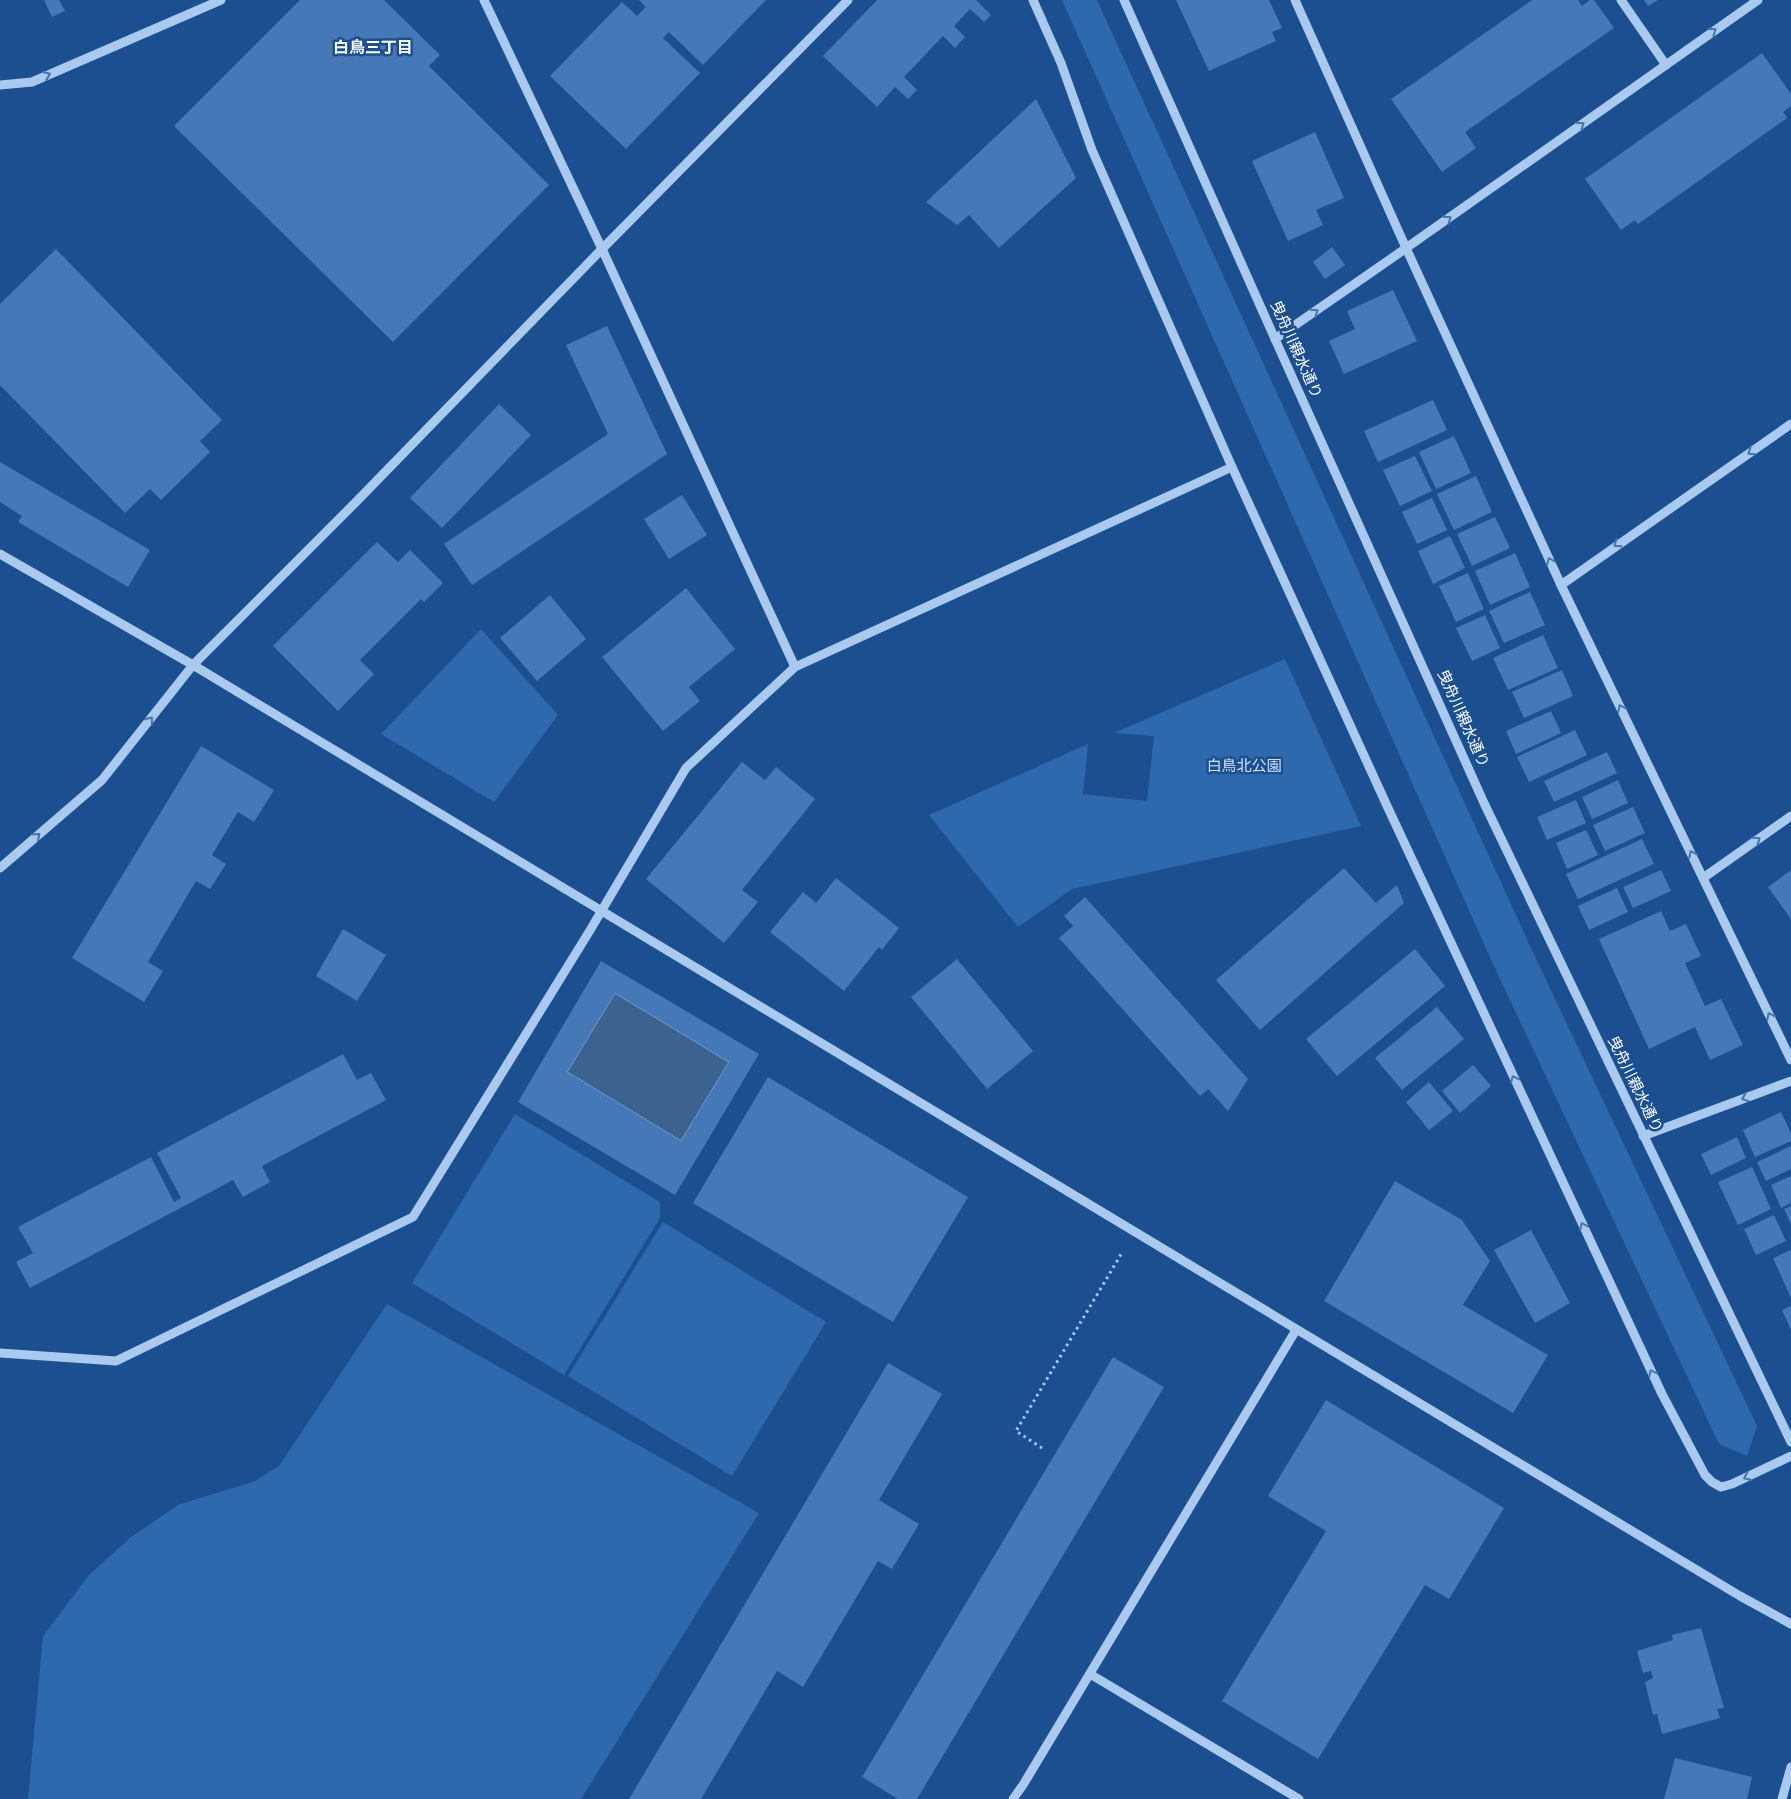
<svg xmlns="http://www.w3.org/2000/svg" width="1791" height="1799" font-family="Overpass,'Noto Sans JP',sans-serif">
<rect width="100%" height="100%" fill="#1b4f8f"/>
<g fill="#2e69ad">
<polygon points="1062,0 1097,0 1531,948 1757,1426 1747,1456 1719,1444 1493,964"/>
<polygon points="481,629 558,715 494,802 381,734"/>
<polygon points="1285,659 1361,826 1072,889 1018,927 929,815 1088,744 1083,794 1147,801 1154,736 1114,733"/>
<polygon points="515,1114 660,1202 660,1218 564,1375 412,1283"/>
<polygon points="663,1222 826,1322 732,1476 568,1376"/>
<polygon points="387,1304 759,1513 581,1799 28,1799 43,1636 89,1575 130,1538 178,1505 255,1481 279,1466"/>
</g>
<polygon fill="#3c6290" stroke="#9cc4f0" points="615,993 729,1062 681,1141 567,1072"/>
<g fill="#4478b7" fill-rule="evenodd">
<polygon points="44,0 59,0 65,11 52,17"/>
<polygon points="300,0 384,0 440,55 429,66 549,185 393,342 174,126"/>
<polygon points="639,0 766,0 703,65 669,32 663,38 700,73 626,149 550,76 622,2 637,16 646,7"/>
<polygon points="877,0 976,0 991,15 984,22 970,9 954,26 965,37 955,48 943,36 904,77 917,90 908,99 895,87 877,107 823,56"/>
<polygon points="1176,0 1269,0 1282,28 1272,32 1276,41 1209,71"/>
<polygon points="1532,0 1578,0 1582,6 1590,0 1594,0 1614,28 1465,132 1476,148 1442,172 1391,99"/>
<polygon points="1644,0 1658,0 1648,6"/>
<polygon points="1762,53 1791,94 1791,106 1783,112 1787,118 1638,224 1635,220 1621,230 1585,179"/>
<polygon points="1036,99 1076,178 999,248 969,215 957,225 926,202"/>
<polygon points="1315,132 1344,198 1316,210 1323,225 1288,241 1252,161"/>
<polygon points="1332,247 1345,265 1325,279 1313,262"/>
<polygon points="56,249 222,420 200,441 210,452 161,500 150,489 125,513 0,385 0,304"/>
<polygon points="1393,290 1417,341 1344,374 1329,341 1355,329 1347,311"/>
<polygon points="607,326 667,454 472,585 444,544 608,434 566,345"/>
<polygon points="1433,400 1447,430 1378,462 1364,431"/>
<polygon points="499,404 531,435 442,528 410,498"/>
<polygon points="1454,436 1471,473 1436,489 1419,452"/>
<polygon points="1415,456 1432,491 1400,506 1383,470"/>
<polygon points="0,462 150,550 128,587 18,522 22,516 0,502"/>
<polygon points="1476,476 1492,512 1454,530 1437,494"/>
<polygon points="682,495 707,535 669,559 644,519"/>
<polygon points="1432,498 1447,530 1417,544 1402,512"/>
<polygon points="1495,517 1510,548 1472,566 1457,534"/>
<polygon points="1450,536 1465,568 1433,584 1418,551"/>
<polygon points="377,542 398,562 410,550 443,583 424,602 421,599 360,660 374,674 338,711 273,646"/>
<polygon points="1515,553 1530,587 1490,605 1475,571"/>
<polygon points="1468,573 1484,609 1456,622 1439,586"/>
<polygon points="686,588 735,649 689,687 700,701 663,731 602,657"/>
<polygon points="1530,592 1545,625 1504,643 1489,611"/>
<polygon points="550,595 586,639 537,681 500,638"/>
<polygon points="1485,615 1500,648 1472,661 1456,628"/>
<polygon points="1543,635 1558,668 1508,690 1493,658"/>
<polygon points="1562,670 1573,696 1524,718 1512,692"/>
<polygon points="1551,711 1561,733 1516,754 1506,731"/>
<polygon points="1575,730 1587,755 1529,782 1517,757"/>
<polygon points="201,746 274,790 254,822 238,812 212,855 226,864 210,889 196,881 148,962 163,971 144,1002 72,958"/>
<polygon points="1607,752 1617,773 1554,802 1544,781"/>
<polygon points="742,762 765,780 776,767 815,799 742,890 758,902 724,943 646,879"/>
<polygon points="1618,780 1628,803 1592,819 1582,797"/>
<polygon points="1576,800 1586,823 1547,840 1537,817"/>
<polygon points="1633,807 1645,833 1605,851 1593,825"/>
<polygon points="1586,830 1598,855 1567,869 1556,843"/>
<polygon points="1642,839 1654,864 1578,899 1566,874"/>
<polygon points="1344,868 1376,903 1397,885 1404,903 1260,1030 1216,980"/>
<polygon points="1661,870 1671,891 1633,908 1623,887"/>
<polygon points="1791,870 1791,919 1768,887"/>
<polygon points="836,878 899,928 882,950 879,947 844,991 770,932 803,892 816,903"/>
<polygon points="1617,888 1628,912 1589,930 1578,906"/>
<polygon points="1085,897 1248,1079 1228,1111 1208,1089 1200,1096 1059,938 1073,926 1064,916"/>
<polygon points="1661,911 1670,931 1686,924 1701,956 1685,963 1705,1006 1721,999 1743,1045 1710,1060 1695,1027 1649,1049 1599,939"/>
<polygon points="343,929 386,955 357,1001 316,976"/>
<polygon points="1415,949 1445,986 1337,1076 1306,1039"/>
<polygon points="957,959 1033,1051 987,1089 911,997"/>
<path d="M601,961L759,1054L675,1195L518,1102ZM615,993L729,1062L681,1141L567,1072Z"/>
<polygon points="1437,1007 1464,1039 1402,1090 1375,1058"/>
<polygon points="343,1054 357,1080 371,1073 386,1100 262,1166 270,1182 243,1197 233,1180 30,1288 16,1262 33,1253 18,1227 151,1157 174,1202 181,1198 157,1153"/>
<polygon points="1473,1065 1491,1086 1460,1113 1442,1091"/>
<polygon points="768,1077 968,1197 893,1322 693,1203"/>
<polygon points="1429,1082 1453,1111 1429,1130 1406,1102"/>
<polygon points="1781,1112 1791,1133 1791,1141 1755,1157 1743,1130"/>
<polygon points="1737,1137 1746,1158 1711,1175 1701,1154"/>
<polygon points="1791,1146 1791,1169 1766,1181 1757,1162"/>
<polygon points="1752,1167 1771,1209 1738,1225 1718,1182"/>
<polygon points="1791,1176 1791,1203 1781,1208 1771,1185"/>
<polygon points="1395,1181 1462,1220 1490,1261 1463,1305 1548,1355 1513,1413 1324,1301"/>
<polygon points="1791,1206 1791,1224 1784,1209"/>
<polygon points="1774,1215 1786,1241 1756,1255 1744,1229"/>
<polygon points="1531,1230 1570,1303 1535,1323 1494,1250"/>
<polygon points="1791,1250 1791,1298 1773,1258"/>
<polygon points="1791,1306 1791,1330 1782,1310"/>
<polygon points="1113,1357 1164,1387 917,1799 898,1799 862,1777"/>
<polygon points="888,1363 942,1394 879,1500 919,1524 892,1569 878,1561 803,1687 777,1671 701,1799 629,1799"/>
<polygon points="1326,1400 1504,1508 1449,1599 1425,1585 1318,1759 1222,1701 1326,1531 1268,1496"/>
<polygon points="1701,1628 1724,1708 1717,1709 1720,1718 1662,1734 1657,1714 1653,1715 1645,1682 1653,1678 1651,1671 1643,1673 1637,1651 1673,1640 1672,1635"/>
<polygon points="1675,1758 1752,1777 1747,1799 1664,1799"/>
</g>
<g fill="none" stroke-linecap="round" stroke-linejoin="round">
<polyline stroke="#a9c9ee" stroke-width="3" stroke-dasharray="2.5 4" stroke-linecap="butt" points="1042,1448 1016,1431 1123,1251"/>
<g stroke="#a9c9ee" stroke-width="9">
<polyline points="484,0 602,249 795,667"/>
<polyline points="1033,0 1061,63 1092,150 1232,467 1388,808 1662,1394 1705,1475 1712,1482 1721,1487 1732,1484 1791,1456"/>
<polyline points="1124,0 1275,339 1484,803 1791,1442"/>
<polyline points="1295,0 1406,248 1561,585 1791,1060"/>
<polyline points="1621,0 1666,65"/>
<polyline points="0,85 32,82 221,0"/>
<polyline points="1275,339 1392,258 1758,0"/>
<polyline points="0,554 193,665 1740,1596 1791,1624"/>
<polyline points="1561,585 1791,424"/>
<polyline points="0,868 102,780 193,665 355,503 602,249 848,0"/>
<polyline points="1703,878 1791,816"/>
<polyline points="1643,1136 1791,1081"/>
<polyline points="0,1353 116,1361 413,1217 589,932 686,768 795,667 1232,467"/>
<polyline points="1090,1674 1299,1799"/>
<polyline points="1013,1799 1023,1785 1296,1330"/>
<polyline points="1782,1799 1791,1767"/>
</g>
</g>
<defs><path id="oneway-chevron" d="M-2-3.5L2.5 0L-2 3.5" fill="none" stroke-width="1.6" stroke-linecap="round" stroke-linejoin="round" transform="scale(1.25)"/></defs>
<g stroke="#4674ac">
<use href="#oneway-chevron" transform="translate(1713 31) rotate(-35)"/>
<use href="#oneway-chevron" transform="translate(47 75) rotate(-23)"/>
<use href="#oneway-chevron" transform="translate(1581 125) rotate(-35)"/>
<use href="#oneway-chevron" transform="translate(1448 219) rotate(-35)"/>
<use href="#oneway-chevron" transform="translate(1315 312) rotate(-35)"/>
<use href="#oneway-chevron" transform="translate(1751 452) rotate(145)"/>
<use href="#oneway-chevron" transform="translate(1617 544) rotate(145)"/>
<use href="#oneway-chevron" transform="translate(1550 561) rotate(-115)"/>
<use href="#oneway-chevron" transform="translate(1621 708) rotate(-116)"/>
<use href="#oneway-chevron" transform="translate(150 720) rotate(-52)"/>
<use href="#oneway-chevron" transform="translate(37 836) rotate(-41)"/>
<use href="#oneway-chevron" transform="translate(1757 840) rotate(-35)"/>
<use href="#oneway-chevron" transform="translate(1692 854) rotate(-116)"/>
<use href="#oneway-chevron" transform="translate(1770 1016) rotate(-116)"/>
<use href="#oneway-chevron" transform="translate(1514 1079) rotate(-115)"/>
<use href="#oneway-chevron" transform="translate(1745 1098) rotate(159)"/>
<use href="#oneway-chevron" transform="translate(1583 1226) rotate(-115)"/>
<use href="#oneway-chevron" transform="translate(1652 1373) rotate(-115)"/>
<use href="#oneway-chevron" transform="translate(1747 1477) rotate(155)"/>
</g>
<g text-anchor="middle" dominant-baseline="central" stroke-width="5" stroke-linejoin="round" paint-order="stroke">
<g font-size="15" fill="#fff" stroke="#1b4f8f">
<text transform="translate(1295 350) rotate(66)">曳舟川親水通り</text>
<text transform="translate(1462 719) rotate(66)">曳舟川親水通り</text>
<text transform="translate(1634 1085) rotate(64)">曳舟川親水通り</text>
</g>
<g font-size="15" fill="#cfe3fa" stroke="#1b4f8f">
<text x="1244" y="767">白鳥北公園</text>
</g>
<g font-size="16" font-weight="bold" fill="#fff" stroke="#1b4f8f">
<text x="373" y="49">白鳥三丁目</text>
</g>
</g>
</svg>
